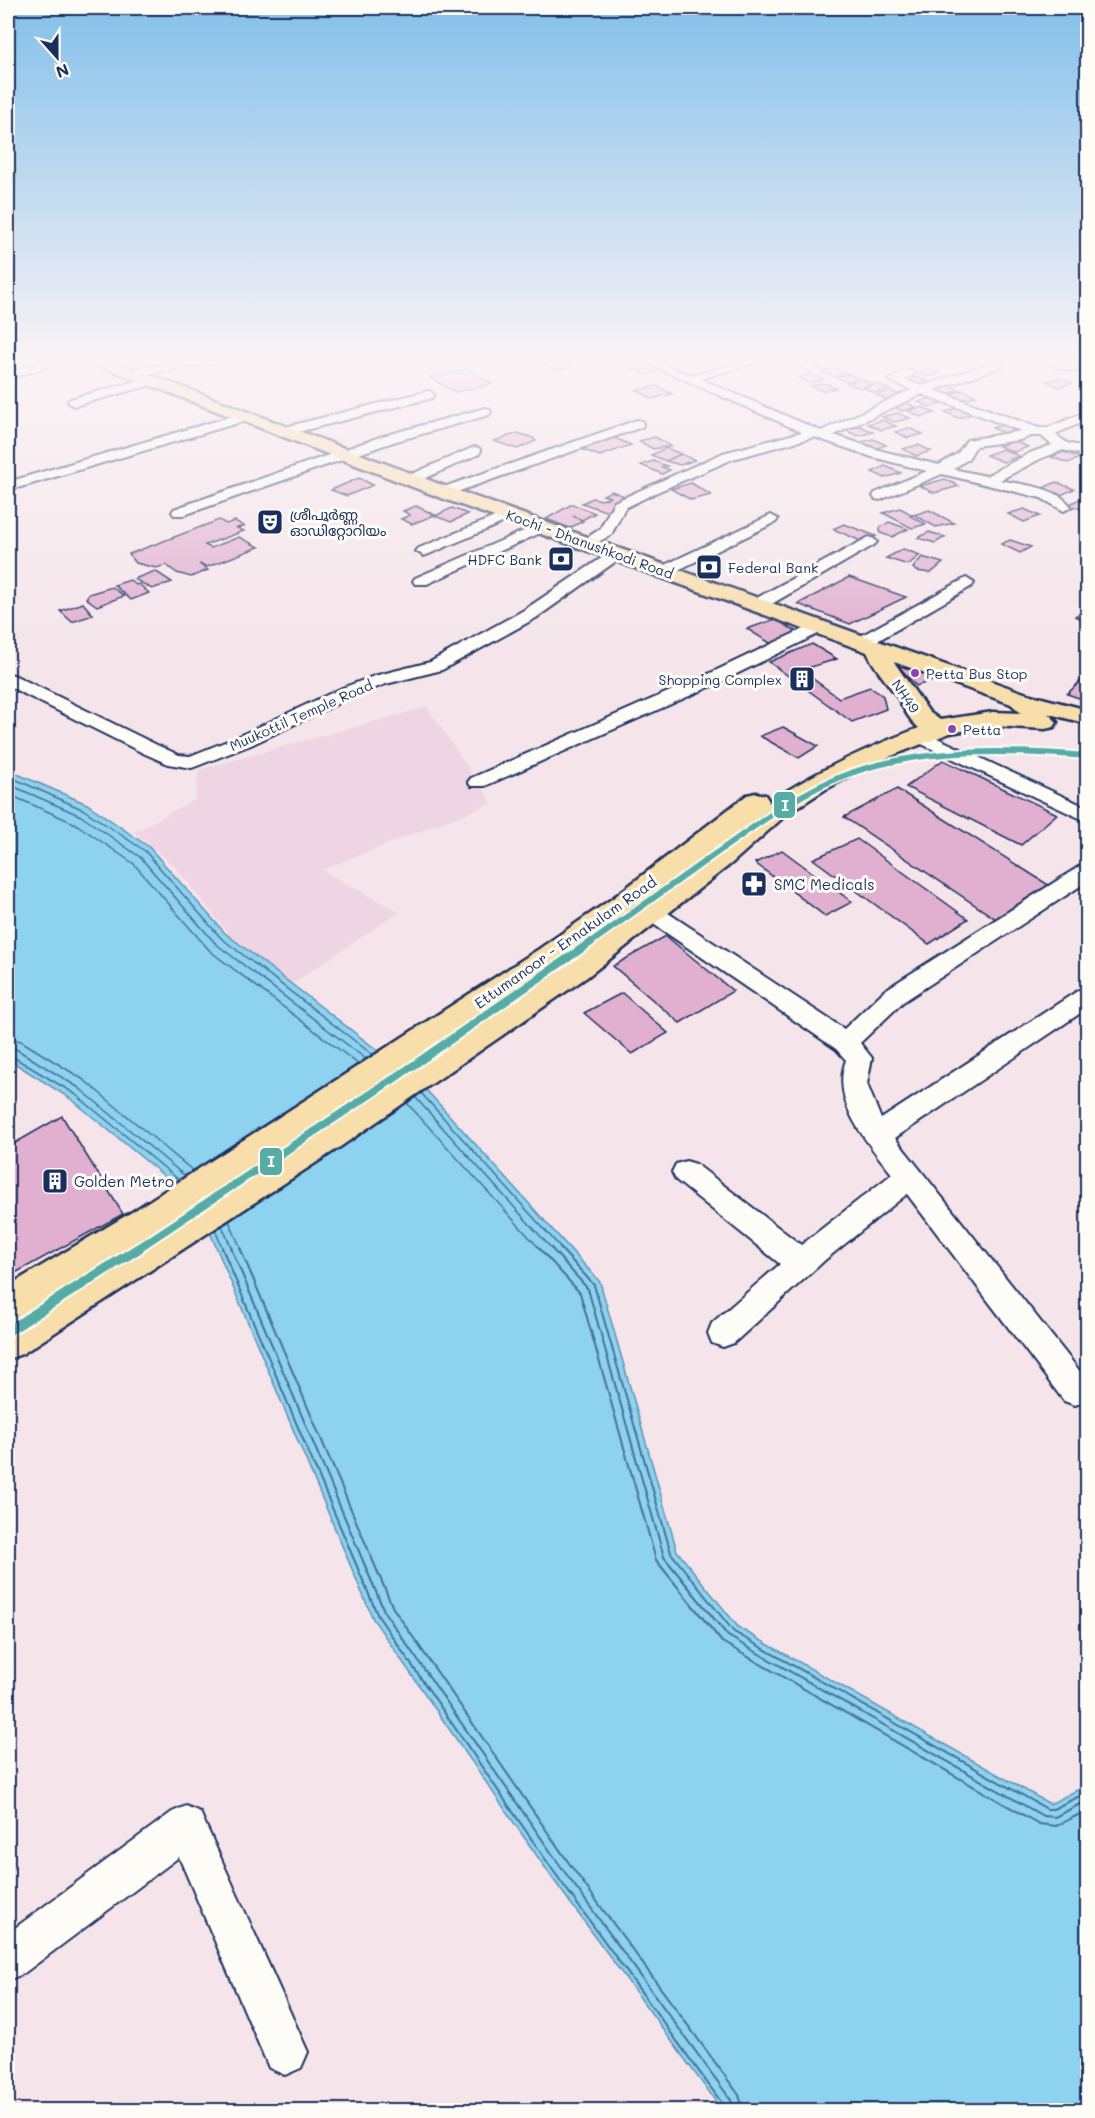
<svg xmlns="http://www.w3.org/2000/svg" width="1095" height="2118" font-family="Mali,'Noto Sans Malayalam',sans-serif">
<rect width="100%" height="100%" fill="#f5e5eb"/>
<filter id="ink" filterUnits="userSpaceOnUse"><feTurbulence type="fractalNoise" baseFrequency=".0167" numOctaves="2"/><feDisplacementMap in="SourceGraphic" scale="12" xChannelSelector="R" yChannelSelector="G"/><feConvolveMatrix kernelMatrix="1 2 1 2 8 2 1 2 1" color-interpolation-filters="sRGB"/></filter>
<g filter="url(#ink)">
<polygon fill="#efd5e3" points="427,707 492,803 322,870 399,912 292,984 232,938 175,867 134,832 196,799 198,770"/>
<polygon fill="#8dd2ee" stroke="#5f91b4" stroke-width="1.5" points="8,770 87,804 149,847 225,933 420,1083 600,1282 677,1551 739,1628 1050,1804 1087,1785 1087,2110 722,2110 553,1879 373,1619 198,1204 71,1099 8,1059"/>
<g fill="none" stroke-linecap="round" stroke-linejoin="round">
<g stroke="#497098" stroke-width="1.5">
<polyline points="8,776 84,810 145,851 221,938 373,1055"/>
<polyline points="8,784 81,816 140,857 216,944 366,1059"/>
<polyline points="8,794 76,824 134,864 210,951 358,1064"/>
<polyline points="8,1038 21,1041 84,1080 193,1171"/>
<polyline points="8,1047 16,1049 79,1088 185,1176"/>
<polyline points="8,1054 75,1094 179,1180"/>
<polyline points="421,1093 562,1249"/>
<polyline points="415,1097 552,1249"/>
<polyline points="407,1103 540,1249"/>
<polyline points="229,1221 241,1249"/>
<polyline points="222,1226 232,1249"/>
<polyline points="215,1230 223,1249"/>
</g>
<g stroke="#497098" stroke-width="2">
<polyline points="222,1248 378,1616 557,1876 727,2110"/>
<polyline points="231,1248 385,1613 564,1871 731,2100 734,2110"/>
<polyline points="240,1248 393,1608 571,1866 739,2095 743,2110"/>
<polyline points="539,1248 580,1293 656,1560 722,1642 1039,1824 1056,1826 1088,1810"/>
<polyline points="551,1248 588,1289 664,1557 728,1636 1043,1816 1055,1817 1088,1800"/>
<polyline points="560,1248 594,1285 671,1553 734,1632 1047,1809 1053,1809 1088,1792"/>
</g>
</g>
<g fill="#e1b0d0" stroke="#1b2f5e" stroke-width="1.5">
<polygon points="873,356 885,356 892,358 879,362 867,357"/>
<polygon points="844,357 856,362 842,365 831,360"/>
<polygon points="560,361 571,367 556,371 544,363"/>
<polygon points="812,363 823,368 810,371 798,366"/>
<polygon points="641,366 658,372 647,375 631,369"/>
<polygon points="836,368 847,373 834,377 822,372"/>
<polygon points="929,368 941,373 928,377 916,372"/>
<polygon points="467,369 492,384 456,392 429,377"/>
<polygon points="812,374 824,379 810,383 798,378"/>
<polygon points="849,374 861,379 847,382 836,377"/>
<polygon points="916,377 928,382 915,386 903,381"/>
<polygon points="1058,378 1072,383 1059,387 1046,381"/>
<polygon points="861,379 873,384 859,388 847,383"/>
<polygon points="825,383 836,388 822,391 811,386"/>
<polygon points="877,384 889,389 875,393 863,388"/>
<polygon points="947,385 960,390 947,394 934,388"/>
<polygon points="656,386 672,394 652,399 637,390"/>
<polygon points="963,390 976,396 963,399 950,394"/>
<polygon points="890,391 902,396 888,400 876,395"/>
<polygon points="932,398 944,403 931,407 918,402"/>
<polygon points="904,402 916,407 902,411 890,406"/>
<polygon points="922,407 935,413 921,417 908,411"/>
<polygon points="958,408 972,414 958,418 945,412"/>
<polygon points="897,413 910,418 895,422 882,417"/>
<polygon points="883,420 896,426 881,430 868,424"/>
<polygon points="1006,424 1020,429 1006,434 992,428"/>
<polygon points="860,426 873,432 858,436 845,430"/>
<polygon points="909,428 923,434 908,438 895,432"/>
<polygon points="518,433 533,438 536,441 517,449 494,441"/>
<polygon points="612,437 631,445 600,456 578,448"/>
<polygon points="655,437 671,446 653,449 639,441"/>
<polygon points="873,439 886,445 871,450 858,443"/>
<polygon points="1014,441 1028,447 1014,452 999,446"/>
<polygon points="918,445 931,451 916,456 903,449"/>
<polygon points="666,448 681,454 666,461 651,455"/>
<polygon points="1003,449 1019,456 1003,462 986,455"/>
<polygon points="1064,452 1080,458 1068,463 1051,457"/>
<polygon points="681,454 695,460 680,465 666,461"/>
<polygon points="653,461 667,466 662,467 670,470 662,474 641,465"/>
<polygon points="885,466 901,473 885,478 872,472"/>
<polygon points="359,478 373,485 347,496 331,490"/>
<polygon points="945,479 959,486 934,493 920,486"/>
<polygon points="1056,482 1074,489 1061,495 1043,488"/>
<polygon points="691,483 711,495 691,500 671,489"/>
<polygon points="611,491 630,498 605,511 582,503 593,498 602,500 610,497 603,495"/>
<polygon points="1081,498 1088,501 1088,511 1068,505"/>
<polygon points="572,504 595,513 582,520 573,516 583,521 570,528 546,519"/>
<polygon points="416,506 435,515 412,524 401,519 410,515 403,511"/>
<polygon points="452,508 468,514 451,522 435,516"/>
<polygon points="900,508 913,515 910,516 926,524 912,528 883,513"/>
<polygon points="1024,509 1040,516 1024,522 1008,514"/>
<polygon points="929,510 954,523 936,527 914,515"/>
<polygon points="219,520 226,524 235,521 244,526 237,528 244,531 205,545 211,548 239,537 259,547 207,567 199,564 208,570 191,577 177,573 166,565 156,568 136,563 129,554"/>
<polygon points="889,522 908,529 892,537 880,533 880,528"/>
<polygon points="844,524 876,536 863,542 833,529"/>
<polygon points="929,532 945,537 935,543 918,538"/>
<polygon points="1010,540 1031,547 1020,553 1001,544"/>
<polygon points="903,549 920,555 908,565 886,558"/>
<polygon points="922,557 943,563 931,573 916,571 913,568"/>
<polygon points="155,571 172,582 152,589 134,579"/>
<polygon points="849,577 906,597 850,624 798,604"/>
<polygon points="130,580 136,585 139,584 149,593 131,600 114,585"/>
<polygon points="112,587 124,596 97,606 86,598 89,594"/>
<polygon points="83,603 93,615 72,622 60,611"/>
<polygon points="1088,608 1088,621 1075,616"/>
<polygon points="775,619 799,633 775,646 747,629"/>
<polygon points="812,644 837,659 801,670 839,698 870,687 883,696 886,709 852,722 769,662"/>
<polygon points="889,655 942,678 916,686"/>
<polygon points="1088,674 1088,701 1067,694"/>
<polygon points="783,727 818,746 799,758 760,736"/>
<polygon points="943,760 1057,814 1021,845 906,787"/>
<polygon points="897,789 1050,886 996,919 844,817"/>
<polygon points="857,839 968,919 929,944 813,859"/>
<polygon points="782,850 852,902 825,916 755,863"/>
<polygon points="666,936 733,991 680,1023 613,966"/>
<polygon points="622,993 668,1033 632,1054 584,1013"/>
<polygon points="62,1116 123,1214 8,1277 8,1147"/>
</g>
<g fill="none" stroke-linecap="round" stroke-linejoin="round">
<defs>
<g id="minor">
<polygon points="61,356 79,356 77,358 8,379 8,372"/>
<polygon points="217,356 244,356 238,359 132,377 126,373 132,369"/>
<path d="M631,356C655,355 679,375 692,374C719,372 742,356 769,356L768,359L701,379L821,431L911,390L889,380L904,371H912L914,374L905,380L922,386L1000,360L1004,362V366L934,390L1039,428H1047L1088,411V420L1055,434L1067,443L1088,448V456L1063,450L1040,459L1000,480C1022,485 1059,487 1071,507L1064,511L1041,498L942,474L880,500L875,499L873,496L875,493L927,471L872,457L814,437L733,459L655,493L625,508L611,535L587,548L579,543L600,529L614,502L723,453L802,432ZM922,394L1021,431L967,440L958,453L939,465L882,451L834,435ZM1031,436H1041L1052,445L1030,453L986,476L953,469L968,459L976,446L1020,440Z"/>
<polygon points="1058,361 1088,367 1088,374 1054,367 1052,365"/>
<polygon points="151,377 155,378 155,384 74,406 68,402 70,399"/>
<polygon points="428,391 432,392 434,395 432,398 282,436 275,432 277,429"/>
<polygon points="485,408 489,409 491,412 489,415 393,442 184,515 174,515 172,512 174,509 383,436"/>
<polygon points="243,413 249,417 248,420 21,487 16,488 9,484 11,481"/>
<polygon points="637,420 642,421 643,424 642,427 448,495 443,496 436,492 438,489"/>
<polygon points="474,447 479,448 481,451 479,454 415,483 405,483 403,480 405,477"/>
<polygon points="509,511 516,515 514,518 429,554 424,556 416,551 419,548"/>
<polygon points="771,515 778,519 776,522 670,574 664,576 656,571 658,568"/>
<polygon points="542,523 547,524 549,527 547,530 427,584 415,584 413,581 415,578"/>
<polygon points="869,537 874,539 877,542 874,545 763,609 751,609 749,605 751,601"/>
<polygon points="617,549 622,551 625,554 622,557 536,618 442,670 386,684 354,696 251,745 192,768 168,764 143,753 8,686 8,674 14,675 157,745 179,755 190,756 237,737 342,688 374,676 430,662 524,610 612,551"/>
<polygon points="966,578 974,583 972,586 867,647 855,647 852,643 855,639"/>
<polygon points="818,622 824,623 826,627 824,631 712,686 485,786 471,786 468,782 471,778 700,678"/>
<polygon points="920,730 1088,808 1088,822 913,740 910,736 913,732"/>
<path d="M1088,864V881L903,1002L860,1043L872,1058L867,1084L881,1119L1079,990L1088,987V1008L895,1138L1086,1379V1401L1075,1405L1064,1401L907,1194L825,1260L734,1343L723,1347L712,1343L708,1333L712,1323L780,1264L676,1180L672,1172L676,1164L686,1161L696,1164L801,1245L892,1174C868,1143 830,1102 846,1060L836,1049L643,917L640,912L643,907L651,904L659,907L844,1029L885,990L1080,866Z"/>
<polygon points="186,1806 200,1812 308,2052 301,2068 285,2075 269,2068 179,1857 23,1974 8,1980 8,1933 172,1812"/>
</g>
<polygon id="primary" points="1019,692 1088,710 1088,724 1011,704 1007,699 1011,694"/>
<path id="trunk" d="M79,356H100L450,488L1027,694L1057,722L1054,727L1045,729L993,726L950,733L876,762L826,789L787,814L732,863L587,977L340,1147L22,1354L8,1359V1286L132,1212L539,949L613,898L747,795L756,793L765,795L769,801L768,803C816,771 866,748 919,728C908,719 904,708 897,696C886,681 875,669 867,652L436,496L82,359ZM894,662L1011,704L1021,713L993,712L940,720L929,712Z"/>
</defs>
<use href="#minor" stroke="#1b2f5e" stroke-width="4"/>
<use href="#primary" stroke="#1b2f5e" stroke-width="5"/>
<use href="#trunk" stroke="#1b2f5e" stroke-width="5"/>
<use href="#minor" fill="#fdfcf7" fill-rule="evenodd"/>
<use href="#primary" fill="#f8deab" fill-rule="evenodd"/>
<use href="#trunk" fill="#f8deab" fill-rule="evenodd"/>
<defs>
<path id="metro-1-far2" d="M589,944C631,914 673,884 715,854C758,824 799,792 848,774C924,747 1009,750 1088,756"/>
<polyline id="metro-1-far1" points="137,1249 398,1076 591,942"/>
<polyline id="metro-1" points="8,1331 139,1248"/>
</defs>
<use href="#metro-1-far2" stroke="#fdfcf7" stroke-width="10"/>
<use href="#metro-1-far1" stroke="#fdfcf7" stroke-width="12"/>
<use href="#metro-1" stroke="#fdfcf7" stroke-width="14"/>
<use href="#metro-1-far2" stroke="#57aca5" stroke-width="6"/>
<use href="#metro-1-far1" stroke="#57aca5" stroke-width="8"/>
<use href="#metro-1" stroke="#57aca5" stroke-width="10"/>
</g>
</g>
<linearGradient id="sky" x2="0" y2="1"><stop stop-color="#83c0ea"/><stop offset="0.55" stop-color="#faf3f6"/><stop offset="1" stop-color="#faf3f6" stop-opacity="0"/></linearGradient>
<rect width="1095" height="652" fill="url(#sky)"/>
<defs>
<symbol id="theatre-square" viewBox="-11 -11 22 22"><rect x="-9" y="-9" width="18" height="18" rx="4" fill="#1b2f5e" stroke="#fdfcf7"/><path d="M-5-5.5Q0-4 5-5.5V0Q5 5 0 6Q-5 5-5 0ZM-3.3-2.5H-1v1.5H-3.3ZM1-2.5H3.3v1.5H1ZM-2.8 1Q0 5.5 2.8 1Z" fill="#fff"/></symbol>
<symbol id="bank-square" viewBox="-11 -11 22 22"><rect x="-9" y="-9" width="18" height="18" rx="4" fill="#1b2f5e" stroke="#fdfcf7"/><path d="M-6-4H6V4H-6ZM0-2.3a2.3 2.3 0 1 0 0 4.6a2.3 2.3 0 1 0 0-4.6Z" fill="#fff"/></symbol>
<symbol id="building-square" viewBox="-11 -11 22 22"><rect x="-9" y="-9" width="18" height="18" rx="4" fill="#1b2f5e" stroke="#fdfcf7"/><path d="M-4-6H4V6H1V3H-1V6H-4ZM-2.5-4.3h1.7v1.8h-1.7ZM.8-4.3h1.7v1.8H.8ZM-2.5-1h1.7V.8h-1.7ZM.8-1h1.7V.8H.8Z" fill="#fff"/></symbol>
<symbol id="pharmacy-square" viewBox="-11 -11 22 22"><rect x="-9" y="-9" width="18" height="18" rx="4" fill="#1b2f5e" stroke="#fdfcf7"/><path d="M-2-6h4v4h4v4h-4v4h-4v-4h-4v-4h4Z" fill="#fff"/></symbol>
</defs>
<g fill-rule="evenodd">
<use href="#theatre-square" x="255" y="507" width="30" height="30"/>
<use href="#bank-square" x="546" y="544" width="30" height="30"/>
<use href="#bank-square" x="694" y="552" width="30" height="30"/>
<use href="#building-square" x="787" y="664" width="30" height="30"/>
<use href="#pharmacy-square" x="739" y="869" width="30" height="30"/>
<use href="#building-square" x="40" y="1166" width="30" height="30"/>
</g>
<g fill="#8e44ad" stroke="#fdfcf7" stroke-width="2">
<circle cx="915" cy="673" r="5"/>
<circle cx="952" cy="729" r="5"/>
</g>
<g text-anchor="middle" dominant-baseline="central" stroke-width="6" stroke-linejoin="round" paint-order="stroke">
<g font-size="14" fill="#1b2f5e" stroke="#fdfcf7" text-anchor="start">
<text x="290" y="514">ശ്രീപൂർണ്ണ<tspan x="290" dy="16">ഓഡിറ്റോറിയം</tspan></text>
<text x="542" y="559" text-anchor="end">HDFC Bank</text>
<text x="728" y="567">Federal Bank</text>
<text x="782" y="679" text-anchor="end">Shopping Complex</text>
</g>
<g font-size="14" fill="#1b2f5e" stroke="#fdfcf7">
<text transform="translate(590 544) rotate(20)">Kochi - Dhanushkodi Road</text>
<text transform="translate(906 696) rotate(55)">NH49</text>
<text transform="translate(301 715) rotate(-24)">Muukottil Temple Road</text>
</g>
<g font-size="14" fill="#1b2f5e" stroke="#fdfcf7" text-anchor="start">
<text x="926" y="673">Petta Bus Stop</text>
<text x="963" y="729">Petta</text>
</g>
<g font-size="15" fill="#1b2f5e" stroke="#fdfcf7" text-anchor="start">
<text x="774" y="884">SMC Medicals</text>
<text x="74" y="1181">Golden Metro</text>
</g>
<g font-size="15" fill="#1b2f5e" stroke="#fdfcf7">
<text transform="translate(565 942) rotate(-35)">Ettumanoor - Ernakulam Road</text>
</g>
</g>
<g stroke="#fdfcf7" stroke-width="2">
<rect x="773" y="791" width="23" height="28" rx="6" fill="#57aca5"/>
<rect x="259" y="1147" width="24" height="29" rx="6" fill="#57aca5"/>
</g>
<g font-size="16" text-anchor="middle" font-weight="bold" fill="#fff">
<text x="785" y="811">I</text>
<text x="271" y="1167">I</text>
</g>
<rect width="1095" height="2118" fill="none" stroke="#fdfcf7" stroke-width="30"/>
<rect x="15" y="15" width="1065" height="2088" fill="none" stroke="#1b2f5e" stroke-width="2" filter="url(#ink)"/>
<g transform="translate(57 57) rotate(159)" stroke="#fdfcf7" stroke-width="4.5" paint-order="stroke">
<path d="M0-4.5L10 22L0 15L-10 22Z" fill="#1b2f5e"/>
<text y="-9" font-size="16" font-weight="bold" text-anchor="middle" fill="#1b2f5e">N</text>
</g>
</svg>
